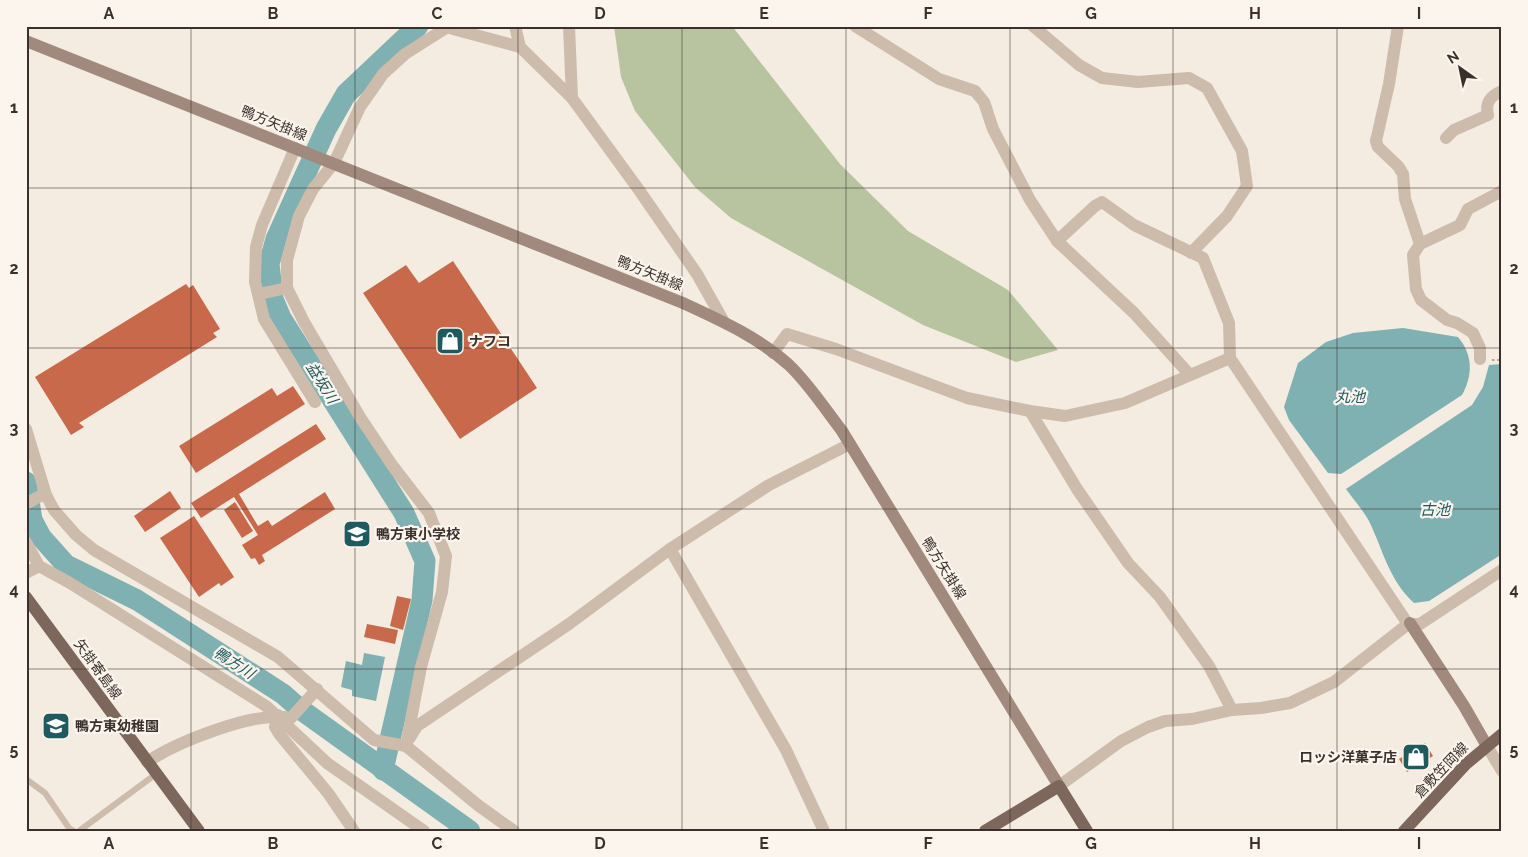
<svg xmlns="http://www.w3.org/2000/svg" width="1528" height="857" font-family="Raleway,'Noto Sans JP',sans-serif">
<rect width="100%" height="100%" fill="#f4ebe1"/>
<polygon fill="#b8c4a0" points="614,26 732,26 840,164 908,231 1008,290 1058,350 1016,362 923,325 731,218 695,187 635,111 621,77"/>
<g fill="#7fb0b2">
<path d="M1403,328L1458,337C1473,355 1473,375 1462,395L1341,474L1328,473L1289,420L1284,407L1298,363L1326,342L1353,333Z"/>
<path d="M1502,364V554L1429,601L1414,603C1389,580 1383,550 1369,521C1363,510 1353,499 1346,489L1472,405L1483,387L1489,365Z"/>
<polygon points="364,653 385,657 376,701 352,696 352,690 341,687 346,661 362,665"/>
</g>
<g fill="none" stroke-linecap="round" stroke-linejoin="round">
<g stroke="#7fb0b2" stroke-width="21">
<polyline points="26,482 32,520 41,537 66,565 137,600 283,694 300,709 470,831"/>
<polyline points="383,770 422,600 425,561 404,513 281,318 273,299 269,264 276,239 326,129 346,94 418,26"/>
</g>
</g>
<g fill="#c8694b">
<polygon points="453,261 537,388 460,439 363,293 406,265 419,283"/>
<polygon points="186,284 189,288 193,285 220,329 213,333 217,337 79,423 84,427 71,435 35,377"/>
<polygon points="293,386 305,404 196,473 179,446 272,388 277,396"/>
<polygon points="316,424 326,439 239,494 258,526 268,520 272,526 325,492 335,509 262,555 265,561 259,565 255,558 251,559 242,545 258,535 234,497 201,518 191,503"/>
<polygon points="170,491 181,508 145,532 134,516"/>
<polygon points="235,502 253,531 242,538 224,510"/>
<polygon points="194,516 234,577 221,586 219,583 199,597 160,538"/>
<polygon points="397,596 411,599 403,630 390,626"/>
<polygon points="367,624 398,630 395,644 364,637"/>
<polygon points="1425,743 1433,756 1407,772 1399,759"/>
</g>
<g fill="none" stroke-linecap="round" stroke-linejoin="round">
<polyline stroke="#b9a596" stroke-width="2" stroke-dasharray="2.5 2.5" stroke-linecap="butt" points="1492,360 1502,360"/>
<g stroke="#cdbbac" stroke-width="6">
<polyline points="26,779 45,793 69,828 74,831"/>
<polyline points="79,831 156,774"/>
</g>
<g stroke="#cdbbac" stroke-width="12">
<polyline points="442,26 520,47 572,98 639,190 697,274 724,322"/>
<polyline points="515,26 520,47"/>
<polyline points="569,26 572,98"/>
<polyline points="855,26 939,79 975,91 984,102 993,129 1030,200 1057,241 1134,313 1190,375"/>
<polyline points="1033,26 1079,65 1102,78 1138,82 1189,78 1207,88 1242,151 1247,186 1227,216 1191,253"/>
<polyline points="1398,26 1389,84 1376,141 1378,147 1398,166 1403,174 1405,199 1420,244"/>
<path d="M1446,138L1454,130L1488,115C1485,103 1490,96 1502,91"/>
<polyline points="295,148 262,225 256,247 255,282 264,319 315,402"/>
<polyline points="1057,241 1095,206 1102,202 1134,225 1203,258 1229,323 1230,358 1408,624"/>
<polyline points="259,294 287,288"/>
<polyline points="773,353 787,334 836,349 967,398 1030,411 1065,416 1125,403 1230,358"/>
<polyline points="1480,359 1480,348 1473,333 1457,323 1447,320 1421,300 1416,289 1413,255 1420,244 1460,225 1468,209 1502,191"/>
<polyline points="1030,411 1077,489 1128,563 1160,597 1209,666 1232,710"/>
<polyline points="26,429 46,495 54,510 76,535 94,550 278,657 374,740 406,746 479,806 514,831"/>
<polyline points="26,504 40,496 46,495"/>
<polyline points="26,542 39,566 70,583 266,706 327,763 424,831"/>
<polyline points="670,549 786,750 824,831"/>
<polyline points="26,573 39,566"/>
<polyline points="278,715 275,727 280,735 328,793 354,831"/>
<polyline points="409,739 417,726 569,624 670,549 769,485 850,444"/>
<polyline points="406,746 421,667 442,592 446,556 429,513 392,465 360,417 304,322 287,288 287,260 299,216 313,189 334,163 360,107 383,74 405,54 446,28"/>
<polyline points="1487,746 1502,771"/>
<path d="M147,762C177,742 256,710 291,718L317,689"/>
<polyline points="1059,786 1121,741 1148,727 1165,721 1192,719 1232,710 1261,708 1290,703 1334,682 1408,624 1420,624 1502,570"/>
</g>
<g stroke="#a18a7d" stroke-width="12">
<path d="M26,41L683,303C720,320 758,337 789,365C809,384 825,409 842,431L1059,786"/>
<polyline points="1410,623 1464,706 1487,746"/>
</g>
<g stroke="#7d675c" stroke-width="12">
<polyline points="26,597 199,831"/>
<polyline points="985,831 1059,786 1087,831"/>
<polyline points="1404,831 1466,764 1502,734"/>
</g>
</g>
<path fill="none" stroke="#3b302b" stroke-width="1" stroke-opacity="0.55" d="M191,26V831M355,26V831M518,26V831M682,26V831M846,26V831M1010,26V831M1173,26V831M1337,26V831M26,188H1502M26,348H1502M26,509H1502M26,669H1502"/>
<defs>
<symbol id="shop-square" viewBox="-11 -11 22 22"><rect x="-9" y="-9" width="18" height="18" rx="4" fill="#1f5a5e" stroke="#fbf5ee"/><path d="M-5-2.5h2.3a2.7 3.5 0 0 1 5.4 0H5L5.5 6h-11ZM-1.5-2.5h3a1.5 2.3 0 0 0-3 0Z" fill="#fff"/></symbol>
<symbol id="school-square" viewBox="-11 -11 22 22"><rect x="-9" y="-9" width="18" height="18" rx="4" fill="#1f5a5e" stroke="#fbf5ee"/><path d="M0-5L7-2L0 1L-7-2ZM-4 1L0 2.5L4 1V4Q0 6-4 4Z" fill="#fff"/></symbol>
</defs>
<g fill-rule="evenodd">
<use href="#shop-square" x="434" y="325" width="32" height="32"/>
<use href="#school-square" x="341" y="518" width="32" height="32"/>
<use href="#school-square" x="40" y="710" width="32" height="32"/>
<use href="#shop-square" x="1400" y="741" width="32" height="32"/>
</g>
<g text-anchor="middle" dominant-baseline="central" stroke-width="4.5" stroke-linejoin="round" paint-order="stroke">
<g font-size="14" fill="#3b302b" stroke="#fbf5ee">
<text transform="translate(274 123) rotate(22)">鴨方矢掛線</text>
<text transform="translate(650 273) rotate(22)">鴨方矢掛線</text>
<text transform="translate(944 568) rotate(58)">鴨方矢掛線</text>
<text transform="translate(98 669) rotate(54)">矢掛寄島線</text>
<text transform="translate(1441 770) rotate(-46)">倉敷笠岡線</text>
</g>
<g font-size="14" font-weight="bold" fill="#3b302b" stroke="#fbf5ee" text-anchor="start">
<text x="469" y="341">ナフコ</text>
<text x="376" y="534">鴨方東小学校</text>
<text x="75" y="726">鴨方東幼稚園</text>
<text x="1397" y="757" text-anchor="end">ロッシ洋菓子店</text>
</g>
<g font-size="15" font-style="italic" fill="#1f5a5e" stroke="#fbf5ee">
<text transform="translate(322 383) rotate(58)">益坂川</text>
<text x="1350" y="397">丸池</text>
<text x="1435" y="510">古池</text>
<text transform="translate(234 663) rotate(33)">鴨方川</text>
</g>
</g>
<rect width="1528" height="857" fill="none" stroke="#fbf5ee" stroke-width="55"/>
<g transform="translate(1460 68) rotate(327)" stroke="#fbf5ee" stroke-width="4" paint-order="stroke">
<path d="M0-4L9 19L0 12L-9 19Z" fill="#3b302b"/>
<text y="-8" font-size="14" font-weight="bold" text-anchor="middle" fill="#3b302b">N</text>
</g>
<rect x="28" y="28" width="1472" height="802" fill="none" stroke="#3b302b" stroke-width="2"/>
<g font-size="16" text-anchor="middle" font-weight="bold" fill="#3b302b">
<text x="109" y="19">A</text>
<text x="273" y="19">B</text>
<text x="437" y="19">C</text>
<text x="600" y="19">D</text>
<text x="764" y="19">E</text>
<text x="928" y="19">F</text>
<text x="1091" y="19">G</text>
<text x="1255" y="19">H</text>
<text x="1419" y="19">I</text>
<text x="14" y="113">1</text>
<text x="1514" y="113">1</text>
<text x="14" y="274">2</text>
<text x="1514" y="274">2</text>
<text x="14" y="434">3</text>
<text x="1514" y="434">3</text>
<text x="14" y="595">4</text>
<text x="1514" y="595">4</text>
<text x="14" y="755">5</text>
<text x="1514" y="755">5</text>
<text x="109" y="849">A</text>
<text x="273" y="849">B</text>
<text x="437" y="849">C</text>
<text x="600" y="849">D</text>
<text x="764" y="849">E</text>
<text x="928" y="849">F</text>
<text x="1091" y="849">G</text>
<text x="1255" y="849">H</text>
<text x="1419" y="849">I</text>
</g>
</svg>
